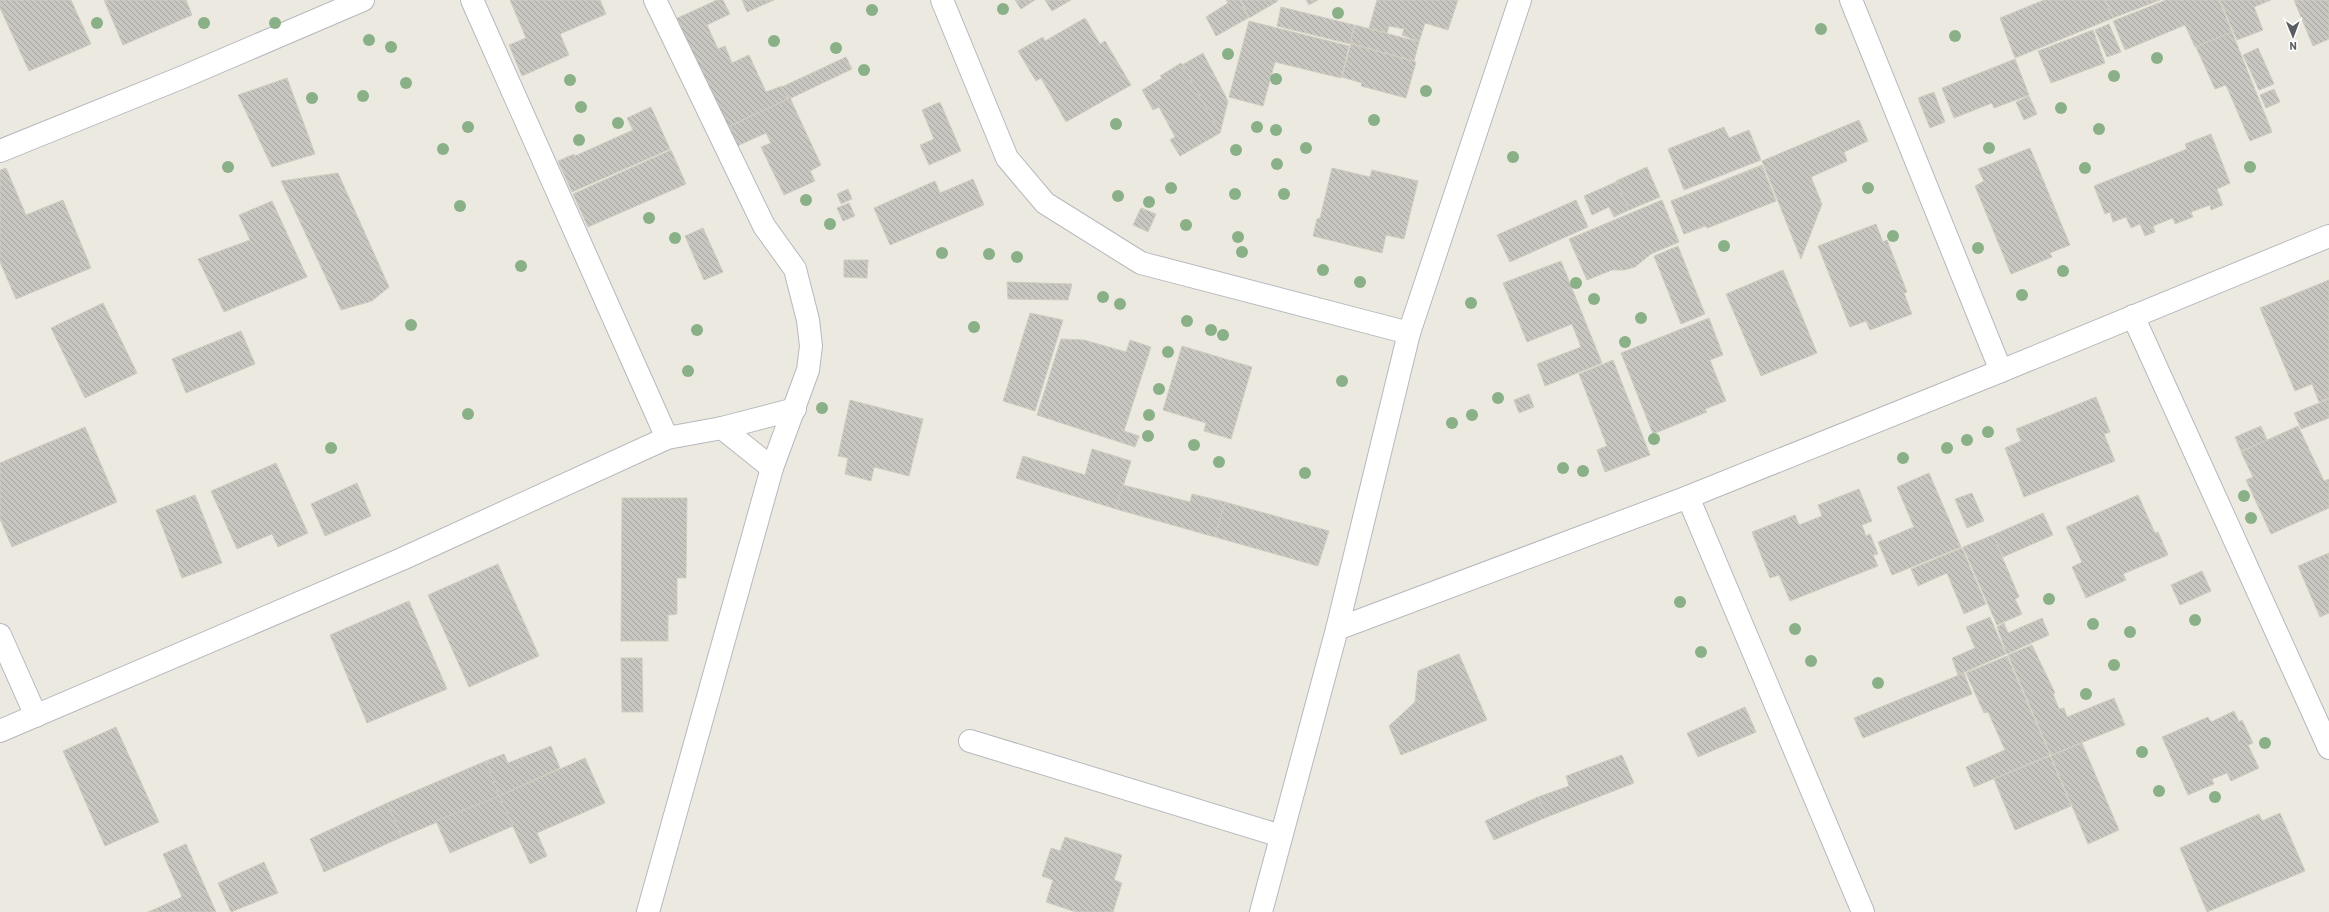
<svg xmlns="http://www.w3.org/2000/svg" width="2329" height="912" font-family="Barlow,sans-serif">
<defs>
<pattern id="building-back-hatch" width="6" height="6" patternUnits="userSpaceOnUse"><rect width="6" height="6" fill="#c8c6c0"/><path d="M-1 5l2 2M0 0l6 6M5-1l2 2" fill="none" stroke="#a5a49f"/></pattern>
</defs>
<rect width="100%" height="100%" fill="#eceae0"/>
<g fill="url(#building-back-hatch)" stroke="#d0ccbf">
<polygon points="0,0 71,0 91,44 29,71 0,8"/>
<polygon points="104,0 186,0 192,15 123,45"/>
<polygon points="510,0 600,0 606,14 560,34 569,55 522,76 509,45 526,38"/>
<polygon points="717,0 723,0 730,14 707,25 718,49 725,46 732,63 749,55 766,92 782,86 788,99 721,130 671,21"/>
<polygon points="742,0 774,0 747,12"/>
<polygon points="1015,0 1035,0 1021,9"/>
<polygon points="1045,0 1071,0 1052,11"/>
<polygon points="1226,0 1240,0 1248,18 1216,36 1206,17 1228,3"/>
<polygon points="1241,0 1277,0 1278,1 1249,18"/>
<polygon points="1306,0 1318,0 1309,5"/>
<polygon points="1377,0 1458,0 1448,30 1425,23 1419,42 1402,35 1404,29 1389,26 1387,33 1369,28"/>
<polygon points="2044,0 2105,0 2113,18 2015,58 2000,18"/>
<polygon points="2106,0 2160,0 2113,18"/>
<polygon points="2166,0 2219,0 2232,32 2195,47 2185,25 2125,50 2113,21"/>
<polygon points="2220,0 2271,0 2254,7 2263,30 2237,40"/>
<polygon points="2294,0 2329,0 2329,39 2313,46"/>
<polygon points="1281,7 1354,25 1350,44 1277,26"/>
<polygon points="1085,18 1100,44 1105,41 1131,85 1066,122 1041,78 1036,81 1018,51 1043,37 1045,41"/>
<polygon points="1249,21 1349,46 1341,78 1275,62 1263,106 1229,97"/>
<polygon points="2109,24 2121,52 2107,57 2095,30"/>
<polygon points="1355,25 1419,42 1414,61 1350,43"/>
<polygon points="2093,30 2105,63 2051,83 2038,51"/>
<polygon points="2232,32 2272,132 2250,141 2226,85 2215,89 2196,47"/>
<polygon points="1351,44 1416,62 1406,98 1361,86 1362,83 1342,77"/>
<polygon points="2258,48 2274,84 2259,90 2243,55"/>
<polygon points="1203,53 1228,101 1220,133 1182,65"/>
<polygon points="846,57 852,69 789,99 782,87"/>
<polygon points="2015,59 2029,95 1994,108 1992,103 1954,118 1942,88"/>
<polygon points="1181,63 1220,133 1180,156 1170,140 1175,137 1159,107 1153,110 1142,90 1162,78 1160,76"/>
<polygon points="287,78 315,154 272,167 238,95"/>
<polygon points="2274,89 2280,102 2266,108 2260,95"/>
<polygon points="1934,92 1945,122 1930,128 1918,98"/>
<polygon points="2029,96 2037,114 2024,120 2016,102"/>
<polygon points="790,98 821,165 810,171 815,181 784,195 761,147 771,143 766,133 728,150 720,131"/>
<polygon points="940,102 961,151 929,165 920,145 934,139 922,110"/>
<polygon points="651,107 670,149 572,192 558,161 574,154 575,156 633,130 627,118"/>
<polygon points="1859,120 1868,141 1844,152 1847,161 1811,177 1822,204 1801,259 1762,161"/>
<polygon points="1724,127 1729,138 1749,130 1761,160 1684,190 1668,149"/>
<polygon points="2211,134 2230,183 2217,189 2223,205 2211,210 2210,205 2191,212 2193,217 2175,224 2173,218 2153,226 2155,232 2145,236 2140,224 2131,228 2126,217 2113,222 2110,212 2105,214 2094,186 2187,149 2185,144"/>
<polygon points="2030,148 2070,245 2050,253 2052,257 2011,274 1975,186 1984,181 1978,169"/>
<polygon points="671,150 686,184 588,227 573,194"/>
<polygon points="1762,165 1776,201 1707,228 1706,226 1684,234 1671,201"/>
<polygon points="1762,166 1776,201 1707,228 1706,225 1684,234 1671,201"/>
<polygon points="1647,167 1660,197 1629,210 1616,181"/>
<polygon points="6,168 26,215 63,200 91,268 16,299 0,262 0,170"/>
<polygon points="1332,168 1370,177 1372,170 1418,181 1404,239 1386,235 1382,253 1313,236 1317,219 1320,218"/>
<polygon points="338,173 389,287 372,301 341,310 281,181"/>
<polygon points="973,179 984,205 890,245 874,208 935,181 940,193"/>
<polygon points="1616,182 1629,210 1614,217 1609,207 1592,215 1584,196"/>
<polygon points="848,189 852,199 841,204 837,194"/>
<polygon points="1576,200 1588,227 1510,262 1497,235"/>
<polygon points="1662,200 1679,242 1651,254 1635,267 1624,270 1612,270 1587,280 1569,239"/>
<polygon points="272,201 307,277 224,312 198,259 250,240 239,215"/>
<polygon points="849,203 855,216 843,221 837,208"/>
<polygon points="1141,208 1156,214 1148,232 1133,225"/>
<polygon points="1876,224 1883,242 1887,240 1907,292 1904,293 1912,314 1870,330 1866,321 1850,327 1818,246"/>
<polygon points="703,228 723,272 704,280 685,236"/>
<polygon points="1678,246 1705,314 1681,324 1654,256"/>
<polygon points="844,260 868,260 867,278 844,277"/>
<polygon points="1561,261 1602,363 1545,386 1537,364 1581,347 1572,324 1527,342 1503,283"/>
<polygon points="1783,270 1817,353 1761,376 1726,294"/>
<polygon points="2329,280 2329,398 2319,402 2312,384 2295,391 2260,308"/>
<polygon points="1007,282 1072,284 1068,300 1008,299"/>
<polygon points="103,303 137,373 85,398 51,328"/>
<polygon points="1030,313 1063,320 1035,411 1003,401"/>
<polygon points="1709,318 1723,355 1710,360 1726,401 1705,409 1707,412 1653,434 1621,353"/>
<polygon points="241,331 255,364 186,393 172,359"/>
<polygon points="1061,339 1084,340 1126,352 1130,340 1151,347 1124,431 1139,436 1135,447 1037,415"/>
<polygon points="1182,346 1252,367 1231,439 1204,431 1206,423 1163,410"/>
<polygon points="1613,360 1650,455 1605,472 1597,450 1607,446 1579,374"/>
<polygon points="1529,394 1534,407 1519,413 1514,400"/>
<polygon points="2096,397 2110,432 2104,434 2115,461 2024,497 2005,448 2021,441 2016,429"/>
<polygon points="2329,399 2329,418 2301,429 2294,413"/>
<polygon points="850,400 923,419 909,476 874,467 871,481 845,474 848,458 838,456"/>
<polygon points="2261,426 2267,440 2241,451 2235,437"/>
<polygon points="2298,426 2324,481 2329,479 2329,508 2271,534 2246,480 2253,477 2241,452"/>
<polygon points="85,427 117,502 12,547 0,519 0,463"/>
<polygon points="1092,449 1131,461 1116,509 1016,478 1023,456 1085,475"/>
<polygon points="276,463 308,533 278,547 272,534 237,549 211,491"/>
<polygon points="1929,473 1961,547 1892,575 1878,542 1914,527 1897,487"/>
<polygon points="357,483 371,516 325,536 311,504"/>
<polygon points="1123,485 1190,502 1192,494 1225,502 1215,537 1116,509"/>
<polygon points="1859,489 1872,521 1862,525 1866,536 1870,534 1878,554 1873,555 1878,566 1790,601 1779,575 1770,578 1752,532 1795,515 1799,525 1822,516 1818,505"/>
<polygon points="1972,493 1984,521 1967,528 1955,499"/>
<polygon points="195,495 222,563 182,578 156,510"/>
<polygon points="2138,495 2155,533 2158,532 2168,555 2123,574 2126,580 2086,598 2072,567 2082,562 2066,527"/>
<polygon points="622,498 687,498 686,578 677,578 677,614 668,615 668,641 621,641"/>
<polygon points="1225,502 1329,531 1318,566 1215,537"/>
<polygon points="2043,513 2053,535 2003,557 1993,535"/>
<polygon points="1993,535 2019,597 2015,599 2022,614 1997,625 1963,547"/>
<polygon points="1962,548 1986,604 1964,614 1947,573 1918,586 1911,569"/>
<polygon points="2329,553 2329,613 2320,617 2298,566"/>
<polygon points="498,564 539,656 469,687 428,595"/>
<polygon points="2202,571 2211,591 2180,605 2171,585"/>
<polygon points="409,601 447,689 367,723 330,635"/>
<polygon points="1990,617 2006,654 1958,675 1952,658 1975,648 1966,627"/>
<polygon points="2042,618 2049,635 2007,654 1997,627 2004,623 2008,633"/>
<polygon points="2032,645 2055,693 2053,694 2059,709 2064,708 2067,717 2114,698 2125,725 2051,755 2008,655"/>
<polygon points="1459,654 1487,720 1401,755 1389,726 1415,702 1418,671"/>
<polygon points="2007,656 2050,755 1974,787 1966,767 2005,750 1988,712 1984,713 1966,673"/>
<polygon points="621,658 642,658 643,712 622,712"/>
<polygon points="1964,673 1972,694 1863,738 1854,718"/>
<polygon points="1745,707 1756,732 1698,757 1687,733"/>
<polygon points="2234,711 2239,722 2242,720 2253,743 2248,745 2259,768 2231,781 2227,773 2212,779 2214,784 2188,795 2162,737 2208,717 2211,722"/>
<polygon points="116,727 159,822 105,846 63,751"/>
<polygon points="2082,743 2119,830 2088,844 2051,756"/>
<polygon points="551,746 560,768 499,796 486,761 504,754 508,763"/>
<polygon points="1622,755 1634,783 1547,817 1538,797 1569,786 1566,776"/>
<polygon points="2050,756 2071,806 2015,830 1994,779"/>
<polygon points="585,758 605,803 537,833 547,856 530,864 499,796"/>
<polygon points="486,761 499,796 402,837 387,803"/>
<polygon points="499,796 513,826 450,853 436,821"/>
<polygon points="1538,797 1547,817 1494,840 1485,821"/>
<polygon points="387,803 402,837 324,872 310,839"/>
<polygon points="2280,813 2305,871 2207,912 2180,848 2259,814 2262,821"/>
<polygon points="1065,837 1122,855 1114,880 1122,883 1113,912 1076,912 1046,902 1053,880 1042,876 1051,848 1060,851"/>
<polygon points="186,844 216,912 148,912 182,897 163,854"/>
<polygon points="264,862 278,893 231,912 218,883"/>
</g>
<g fill="none" stroke-linecap="round" stroke-linejoin="round">
<defs>
<g id="minor">
<polyline points="472,0 667,438"/>
<polyline points="942,0 1007,158 1045,203 1141,263 1409,333"/>
<polyline points="1851,0 2001,371"/>
<polyline points="0,151 183,77 363,0"/>
<polyline points="2133,316 2329,748"/>
<polyline points="722,428 772,468"/>
<polyline points="1688,497 1863,912"/>
<polyline points="1337,629 1688,497 2001,371 2329,236"/>
<polyline points="0,635 36,716"/>
<polyline points="0,731 402,559 667,438 722,428 795,409"/>
<polyline points="970,741 1281,836"/>
<polyline points="648,912 772,468 808,370 811,346 808,320 795,269 764,226 655,0"/>
<polyline points="1261,912 1337,629 1409,333 1520,0"/>
</g>
</defs>
<use href="#minor" stroke="#b6b8bd" stroke-width="24"/>
<use href="#minor" stroke="#fff" stroke-width="22"/>
</g>
<g fill="#89b087">
<circle cx="1003" cy="9" r="6"/>
<circle cx="872" cy="10" r="6"/>
<circle cx="1338" cy="13" r="6"/>
<circle cx="97" cy="23" r="6"/>
<circle cx="204" cy="23" r="6"/>
<circle cx="275" cy="23" r="6"/>
<circle cx="1821" cy="29" r="6"/>
<circle cx="1955" cy="36" r="6"/>
<circle cx="369" cy="40" r="6"/>
<circle cx="774" cy="41" r="6"/>
<circle cx="391" cy="47" r="6"/>
<circle cx="836" cy="48" r="6"/>
<circle cx="1228" cy="54" r="6"/>
<circle cx="2157" cy="58" r="6"/>
<circle cx="864" cy="70" r="6"/>
<circle cx="2114" cy="76" r="6"/>
<circle cx="1276" cy="79" r="6"/>
<circle cx="570" cy="80" r="6"/>
<circle cx="406" cy="83" r="6"/>
<circle cx="1426" cy="91" r="6"/>
<circle cx="363" cy="96" r="6"/>
<circle cx="312" cy="98" r="6"/>
<circle cx="581" cy="107" r="6"/>
<circle cx="2061" cy="108" r="6"/>
<circle cx="1374" cy="120" r="6"/>
<circle cx="618" cy="123" r="6"/>
<circle cx="1116" cy="124" r="6"/>
<circle cx="468" cy="127" r="6"/>
<circle cx="1257" cy="127" r="6"/>
<circle cx="2099" cy="129" r="6"/>
<circle cx="1276" cy="130" r="6"/>
<circle cx="579" cy="140" r="6"/>
<circle cx="1306" cy="148" r="6"/>
<circle cx="1989" cy="148" r="6"/>
<circle cx="443" cy="149" r="6"/>
<circle cx="1236" cy="150" r="6"/>
<circle cx="1513" cy="157" r="6"/>
<circle cx="1277" cy="164" r="6"/>
<circle cx="228" cy="167" r="6"/>
<circle cx="2250" cy="167" r="6"/>
<circle cx="2085" cy="168" r="6"/>
<circle cx="1171" cy="188" r="6"/>
<circle cx="1868" cy="188" r="6"/>
<circle cx="1235" cy="194" r="6"/>
<circle cx="1284" cy="194" r="6"/>
<circle cx="1118" cy="196" r="6"/>
<circle cx="806" cy="200" r="6"/>
<circle cx="1149" cy="202" r="6"/>
<circle cx="460" cy="206" r="6"/>
<circle cx="649" cy="218" r="6"/>
<circle cx="830" cy="224" r="6"/>
<circle cx="1186" cy="225" r="6"/>
<circle cx="1893" cy="236" r="6"/>
<circle cx="1238" cy="237" r="6"/>
<circle cx="675" cy="238" r="6"/>
<circle cx="1724" cy="246" r="6"/>
<circle cx="1978" cy="248" r="6"/>
<circle cx="1242" cy="252" r="6"/>
<circle cx="942" cy="253" r="6"/>
<circle cx="989" cy="254" r="6"/>
<circle cx="1017" cy="257" r="6"/>
<circle cx="521" cy="266" r="6"/>
<circle cx="1323" cy="270" r="6"/>
<circle cx="2063" cy="271" r="6"/>
<circle cx="1360" cy="282" r="6"/>
<circle cx="1576" cy="283" r="6"/>
<circle cx="2022" cy="295" r="6"/>
<circle cx="1103" cy="297" r="6"/>
<circle cx="1594" cy="299" r="6"/>
<circle cx="1471" cy="303" r="6"/>
<circle cx="1120" cy="304" r="6"/>
<circle cx="1641" cy="318" r="6"/>
<circle cx="1187" cy="321" r="6"/>
<circle cx="411" cy="325" r="6"/>
<circle cx="974" cy="327" r="6"/>
<circle cx="697" cy="330" r="6"/>
<circle cx="1211" cy="330" r="6"/>
<circle cx="1223" cy="335" r="6"/>
<circle cx="1625" cy="342" r="6"/>
<circle cx="1168" cy="352" r="6"/>
<circle cx="688" cy="371" r="6"/>
<circle cx="1342" cy="381" r="6"/>
<circle cx="1159" cy="389" r="6"/>
<circle cx="1498" cy="398" r="6"/>
<circle cx="822" cy="408" r="6"/>
<circle cx="468" cy="414" r="6"/>
<circle cx="1149" cy="415" r="6"/>
<circle cx="1472" cy="415" r="6"/>
<circle cx="1452" cy="423" r="6"/>
<circle cx="1988" cy="432" r="6"/>
<circle cx="1148" cy="436" r="6"/>
<circle cx="1654" cy="439" r="6"/>
<circle cx="1967" cy="440" r="6"/>
<circle cx="1194" cy="445" r="6"/>
<circle cx="331" cy="448" r="6"/>
<circle cx="1947" cy="448" r="6"/>
<circle cx="1903" cy="458" r="6"/>
<circle cx="1219" cy="462" r="6"/>
<circle cx="1563" cy="468" r="6"/>
<circle cx="1583" cy="471" r="6"/>
<circle cx="1305" cy="473" r="6"/>
<circle cx="2244" cy="496" r="6"/>
<circle cx="2251" cy="518" r="6"/>
<circle cx="2049" cy="599" r="6"/>
<circle cx="1680" cy="602" r="6"/>
<circle cx="2195" cy="620" r="6"/>
<circle cx="2093" cy="624" r="6"/>
<circle cx="1795" cy="629" r="6"/>
<circle cx="2130" cy="632" r="6"/>
<circle cx="1701" cy="652" r="6"/>
<circle cx="1811" cy="661" r="6"/>
<circle cx="2114" cy="665" r="6"/>
<circle cx="1878" cy="683" r="6"/>
<circle cx="2086" cy="694" r="6"/>
<circle cx="2265" cy="743" r="6"/>
<circle cx="2142" cy="752" r="6"/>
<circle cx="2159" cy="791" r="6"/>
<circle cx="2215" cy="797" r="6"/>
</g>
<g transform="translate(2293 36) rotate(179)" stroke="#ffffff" stroke-width="3" paint-order="stroke">
<path d="M0-3L7 15L0 10L-7 15Z" fill="#595c61"/>
<text y="-6" font-size="11" font-weight="bold" text-anchor="middle" fill="#595c61">N</text>
</g>
</svg>
